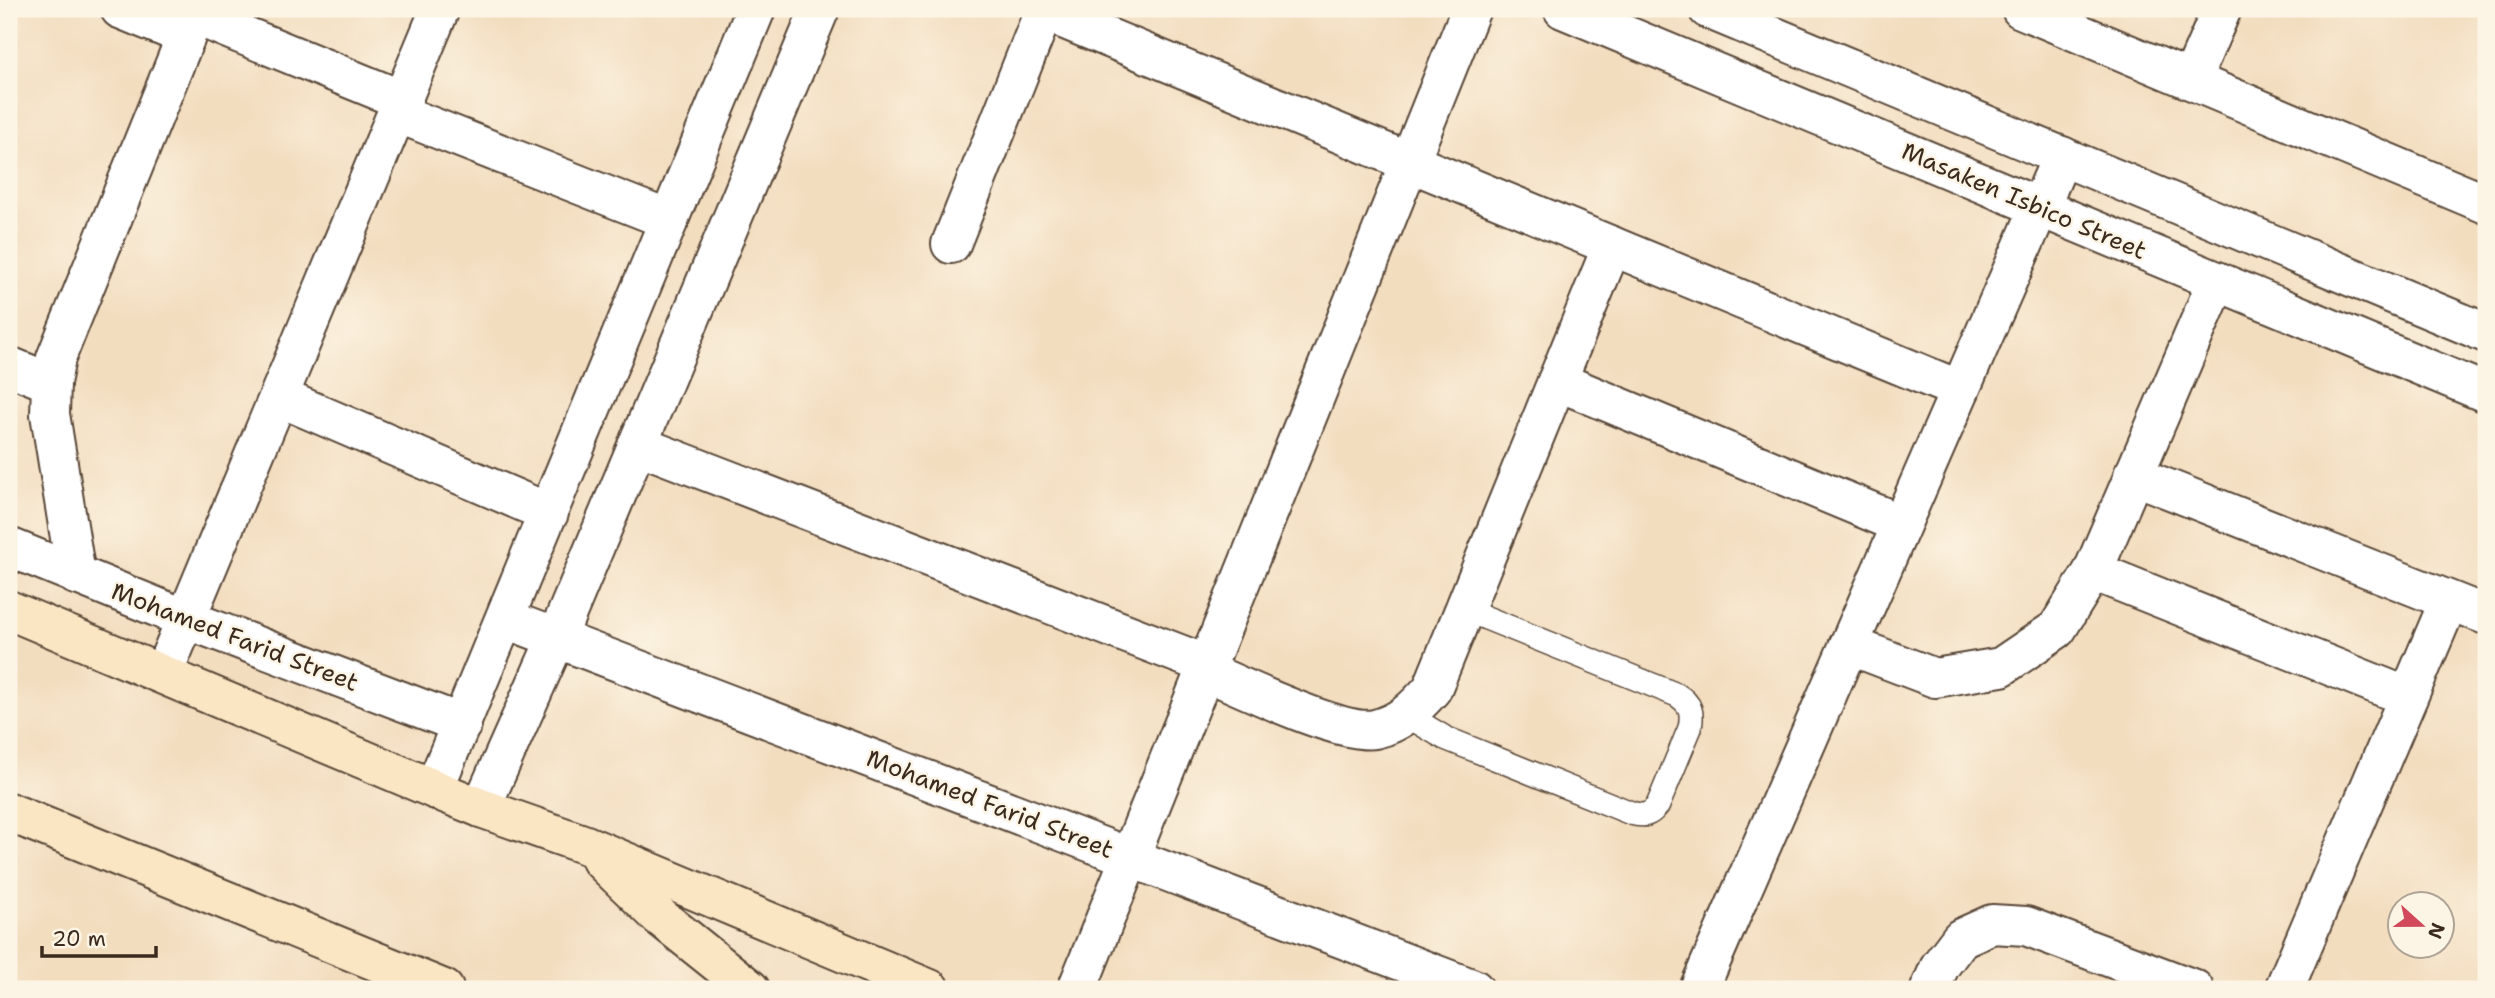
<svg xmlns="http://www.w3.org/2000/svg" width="2495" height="998" font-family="'Shantell Sans',sans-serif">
<rect width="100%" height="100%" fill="#fcf5e5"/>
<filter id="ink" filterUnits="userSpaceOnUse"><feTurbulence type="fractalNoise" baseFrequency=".0143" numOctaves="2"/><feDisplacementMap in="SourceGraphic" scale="14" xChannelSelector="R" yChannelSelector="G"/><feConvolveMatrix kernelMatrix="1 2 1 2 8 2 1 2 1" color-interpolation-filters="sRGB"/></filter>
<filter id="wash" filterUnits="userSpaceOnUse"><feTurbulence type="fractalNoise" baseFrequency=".00686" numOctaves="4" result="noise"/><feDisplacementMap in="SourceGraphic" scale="28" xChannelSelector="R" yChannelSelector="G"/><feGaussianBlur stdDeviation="1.57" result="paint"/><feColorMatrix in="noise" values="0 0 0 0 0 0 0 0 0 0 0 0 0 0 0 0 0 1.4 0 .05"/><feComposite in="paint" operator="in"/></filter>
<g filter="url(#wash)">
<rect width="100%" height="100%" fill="#f3ddbf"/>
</g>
<g filter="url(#ink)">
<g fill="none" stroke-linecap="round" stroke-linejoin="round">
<defs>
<path id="lane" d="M1408,716L1445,738L1631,813C1644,817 1650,815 1658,805L1690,728C1693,712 1691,704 1677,695L1464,609"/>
<g id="street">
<polyline points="120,9 186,36"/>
<polyline points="1039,9 1960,390"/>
<polyline points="1563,9 2486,393"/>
<polyline points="1708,9 2486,333"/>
<polyline points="2021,9 2486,204"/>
<polyline points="194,15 402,100"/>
<polyline points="2191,80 2222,9"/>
<polyline points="397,113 669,220"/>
<polyline points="951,244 1044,11"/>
<polyline points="9,366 51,383"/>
<polyline points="1557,381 1901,524"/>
<polyline points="279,397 549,513"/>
<polyline points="638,445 1208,665"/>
<polyline points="2133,475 2486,615"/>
<polyline points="9,547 186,619 462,724"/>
<polyline points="2093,571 2408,697"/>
<polyline points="76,575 50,414 51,383 56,358 197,9"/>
<polyline points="506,619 1474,989"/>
<polyline points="1849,645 1935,678 2001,667 2057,629 2093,571 2217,281"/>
<path d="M1205,671C1240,686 1343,736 1375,729C1401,723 1415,708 1432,689L1612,246"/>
<polyline points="163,674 440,9"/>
<polyline points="434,789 756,9"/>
<polyline points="481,808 557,637 820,9"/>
<polyline points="1077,989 1471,9"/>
<polyline points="1699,989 2062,156"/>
<polyline points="1930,989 1940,966 1961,938 1992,924 2026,926 2194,989"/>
<polyline points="2284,989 2449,601"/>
</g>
<g id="secondary">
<polyline points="9,610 434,789 481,808 586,845 930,989"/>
<polyline points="9,812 444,989"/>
<polyline points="601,860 660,917 750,989"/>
</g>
</defs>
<use href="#lane" stroke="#574536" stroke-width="26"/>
<use href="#street" stroke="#574536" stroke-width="42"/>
<use href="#secondary" stroke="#574536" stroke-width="42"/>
<use href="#lane" stroke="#fff" stroke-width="23"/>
<use href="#street" stroke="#fff" stroke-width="38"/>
<use href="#secondary" stroke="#fbe6c4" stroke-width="38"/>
</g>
</g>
<g text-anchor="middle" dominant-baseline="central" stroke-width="5" stroke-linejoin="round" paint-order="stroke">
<g font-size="24" fill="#3b2a1e" stroke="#fcf5e5">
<text transform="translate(2024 201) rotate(23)">Masaken Isbico Street</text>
<text transform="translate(235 637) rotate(21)">Mohamed Farid Street</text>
<text transform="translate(990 804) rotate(21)">Mohamed Farid Street</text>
</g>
</g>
<rect width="2495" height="998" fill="none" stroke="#fcf5e5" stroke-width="35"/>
<g transform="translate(2421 925) rotate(111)"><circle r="33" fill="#fcf5e5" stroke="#afa495" stroke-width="2"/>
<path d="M0-5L12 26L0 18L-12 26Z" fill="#d1495b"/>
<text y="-10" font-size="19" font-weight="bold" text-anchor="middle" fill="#3b2a1e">N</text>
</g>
<path d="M42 946v10h114v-10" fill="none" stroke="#3b2a1e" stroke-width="3.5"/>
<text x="52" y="946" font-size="21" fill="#3b2a1e" stroke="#fcf5e5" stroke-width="5" paint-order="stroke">20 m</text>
</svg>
